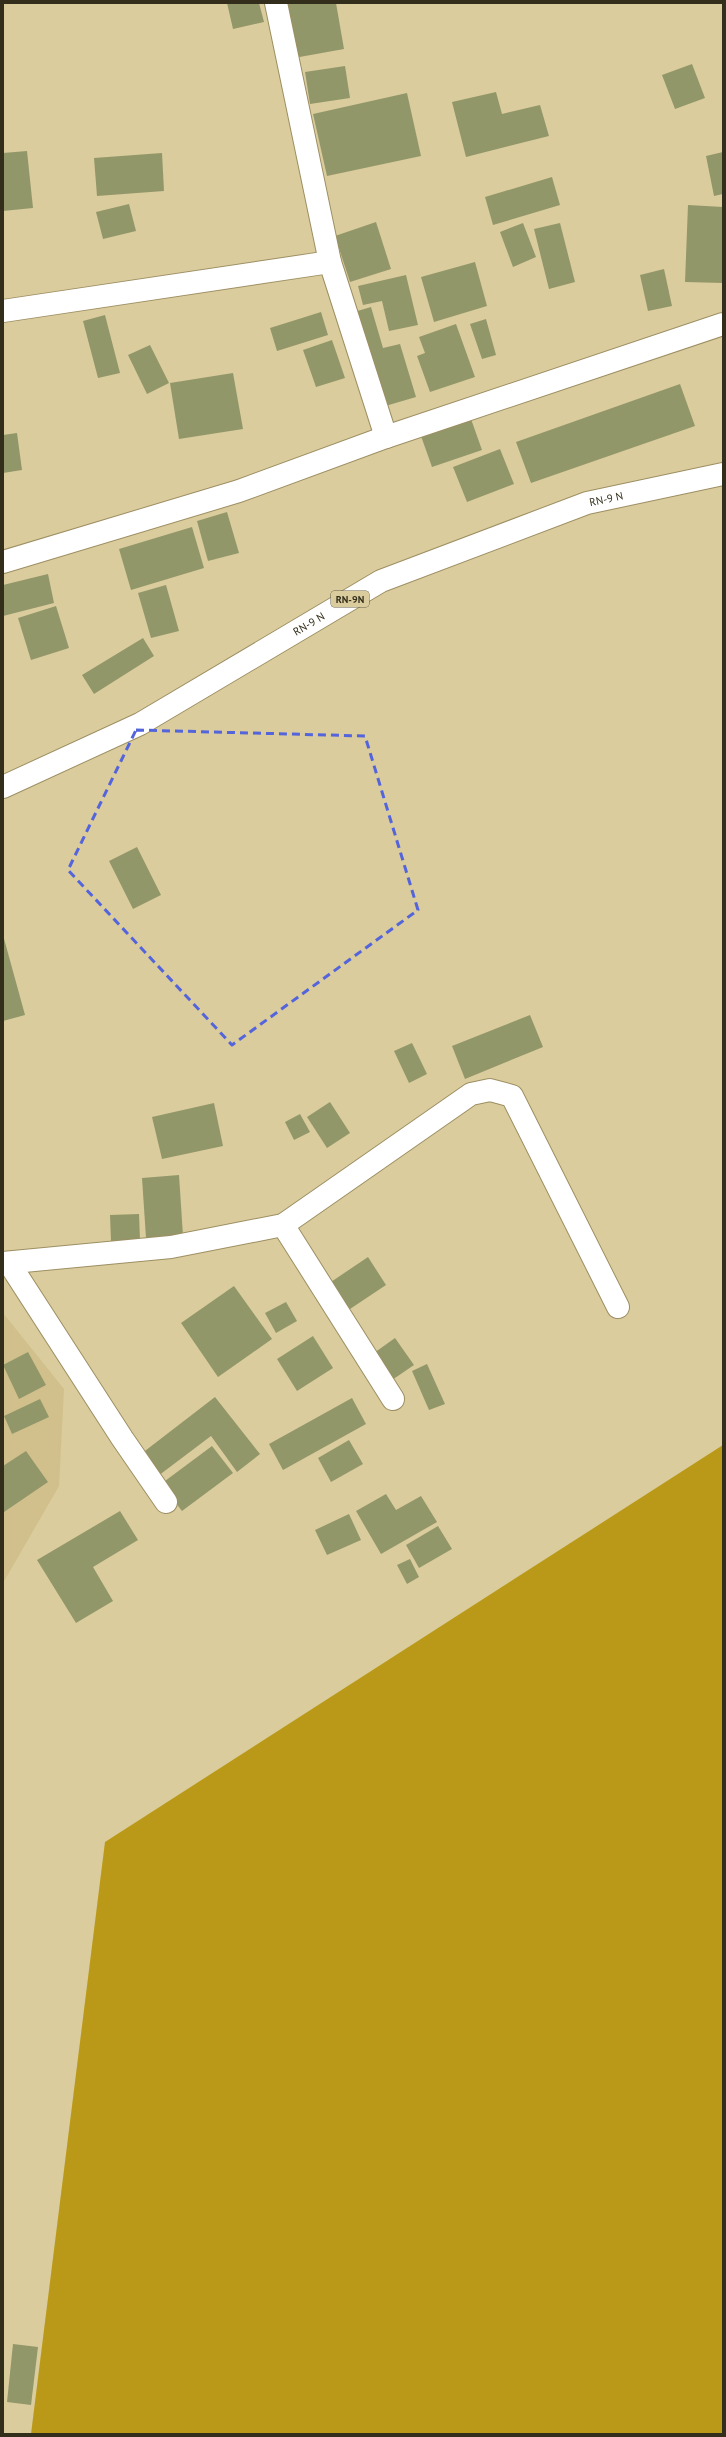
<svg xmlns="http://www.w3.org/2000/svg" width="726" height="2437" font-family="'PT Sans',sans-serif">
<rect width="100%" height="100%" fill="#dacc9d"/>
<polygon fill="#d1c08c" points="3,1313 64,1389 59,1486 3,1583"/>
<polygon fill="#b99917" points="723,1445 723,2434 31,2434 105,1842"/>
<g fill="#92976a">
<polygon points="227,3 259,3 264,22 233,29"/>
<polygon points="285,3 336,3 344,49 294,58"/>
<polygon points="692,64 705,98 675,109 662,75"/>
<polygon points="345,66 350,98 310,104 305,72"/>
<polygon points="496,92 502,114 540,105 549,136 466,157 452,102"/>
<polygon points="407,93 421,156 327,176 313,114"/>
<polygon points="27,151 33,208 3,211 3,153"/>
<polygon points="723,152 723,194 714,196 706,156"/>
<polygon points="162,153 164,191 97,196 94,158"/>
<polygon points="552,177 560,205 493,225 485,197"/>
<polygon points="129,204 136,231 103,239 96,212"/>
<polygon points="688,205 723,207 723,283 685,282"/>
<polygon points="376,222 391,269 350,282 335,236"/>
<polygon points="523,223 536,257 513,267 500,232"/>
<polygon points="560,223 575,282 549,289 534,229"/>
<polygon points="475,262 487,306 434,322 421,277"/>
<polygon points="664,269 672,306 648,311 640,275"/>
<polygon points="406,275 418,325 389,331 382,301 363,305 358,286"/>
<polygon points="371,307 383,348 400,344 416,397 382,407 354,312"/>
<polygon points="321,312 328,335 277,351 270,328"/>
<polygon points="105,315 120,373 98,378 83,321"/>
<polygon points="486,319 496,355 482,359 470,324"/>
<polygon points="456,324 475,377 430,392 417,356 425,353 419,337"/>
<polygon points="332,340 345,378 316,387 303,350"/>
<polygon points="150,345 169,383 147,394 128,355"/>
<polygon points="233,373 243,429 179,439 170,383"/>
<polygon points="680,384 695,426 531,483 516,442"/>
<polygon points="471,419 482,450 432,467 421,436"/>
<polygon points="17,433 22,470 3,473 3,435"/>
<polygon points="500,449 514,484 467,502 453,467"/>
<polygon points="227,512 239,553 208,561 197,521"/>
<polygon points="192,527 204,568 131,590 119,549"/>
<polygon points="48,574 54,603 3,616 3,585"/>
<polygon points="166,585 179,631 151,638 138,593"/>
<polygon points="56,606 69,648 31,660 18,618"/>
<polygon points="143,638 154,656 94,694 82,675"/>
<polygon points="137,847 161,895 133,909 109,861"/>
<polygon points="3,935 25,1015 3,1021"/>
<polygon points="530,1015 543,1047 465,1079 452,1046"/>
<polygon points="412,1043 427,1074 409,1083 394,1051"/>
<polygon points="330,1102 350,1133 327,1148 307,1117"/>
<polygon points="214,1103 223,1146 162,1159 152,1117"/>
<polygon points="300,1114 310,1132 294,1140 285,1122"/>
<polygon points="179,1175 183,1236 146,1238 142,1178"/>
<polygon points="139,1214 140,1240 111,1241 110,1215"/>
<polygon points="368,1257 386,1285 344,1313 325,1286"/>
<polygon points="234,1286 272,1339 218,1377 181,1323"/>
<polygon points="286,1302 297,1321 276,1333 265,1313"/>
<polygon points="313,1336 333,1368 297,1391 277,1359"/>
<polygon points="395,1338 414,1365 392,1380 374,1353"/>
<polygon points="28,1352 46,1385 19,1399 3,1365"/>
<polygon points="427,1364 445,1404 429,1410 412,1371"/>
<polygon points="215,1397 260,1454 237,1472 211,1436 158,1476 141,1454"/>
<polygon points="352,1398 366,1424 283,1470 269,1444"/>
<polygon points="40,1399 49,1417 12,1434 4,1416"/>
<polygon points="349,1440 363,1464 331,1482 318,1458"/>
<polygon points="212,1446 233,1473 182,1511 161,1484"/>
<polygon points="26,1451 48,1482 4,1512 3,1466"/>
<polygon points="386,1494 396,1510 421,1496 437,1522 381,1554 356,1511"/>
<polygon points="120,1511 138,1540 93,1567 113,1601 76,1623 37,1560"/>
<polygon points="349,1514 361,1540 327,1555 315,1530"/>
<polygon points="438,1526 452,1549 419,1568 406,1545"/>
<polygon points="410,1559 419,1577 407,1584 397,1565"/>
<polygon points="13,2344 38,2347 31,2405 7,2402"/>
</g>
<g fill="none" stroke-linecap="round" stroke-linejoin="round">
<defs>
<g id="street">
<polyline points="276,3 330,262 386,437"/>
<polyline points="3,311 330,262"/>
<polyline points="3,562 239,491 386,437 723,324"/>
<polyline points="283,1225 393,1399"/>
<polyline points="3,1263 171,1247 283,1225 471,1094 490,1090 512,1096 618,1307"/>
<polyline points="9,1263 122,1438 166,1502"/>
</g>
<g id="primary">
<path id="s1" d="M3,787L140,724L381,581L587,503L723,474"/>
</g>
</defs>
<use href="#street" stroke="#9d8f63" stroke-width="24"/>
<use href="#primary" stroke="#9d8f63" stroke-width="24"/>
<use href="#street" stroke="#fff" stroke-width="22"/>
<use href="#primary" stroke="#fff" stroke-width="22"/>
</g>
<path fill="none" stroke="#5465db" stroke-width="3" stroke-dasharray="8 5" stroke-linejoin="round" d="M136,730L365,736L418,910L232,1045L68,870Z"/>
<g text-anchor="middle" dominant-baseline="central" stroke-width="4" stroke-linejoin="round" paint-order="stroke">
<rect fill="#dacc9d" stroke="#655d42" stroke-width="1" x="331" y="591" width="38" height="16" rx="3"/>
<g font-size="10" font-weight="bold" fill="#332e1b">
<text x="350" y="599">RN-9N</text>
</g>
<g font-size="11" fill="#332e1b" stroke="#dacc9d">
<text stroke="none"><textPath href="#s1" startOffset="671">RN-9 N</textPath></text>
<text stroke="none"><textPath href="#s1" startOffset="347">RN-9 N</textPath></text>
</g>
</g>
<rect width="726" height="2437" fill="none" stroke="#332e1b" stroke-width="8"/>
</svg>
